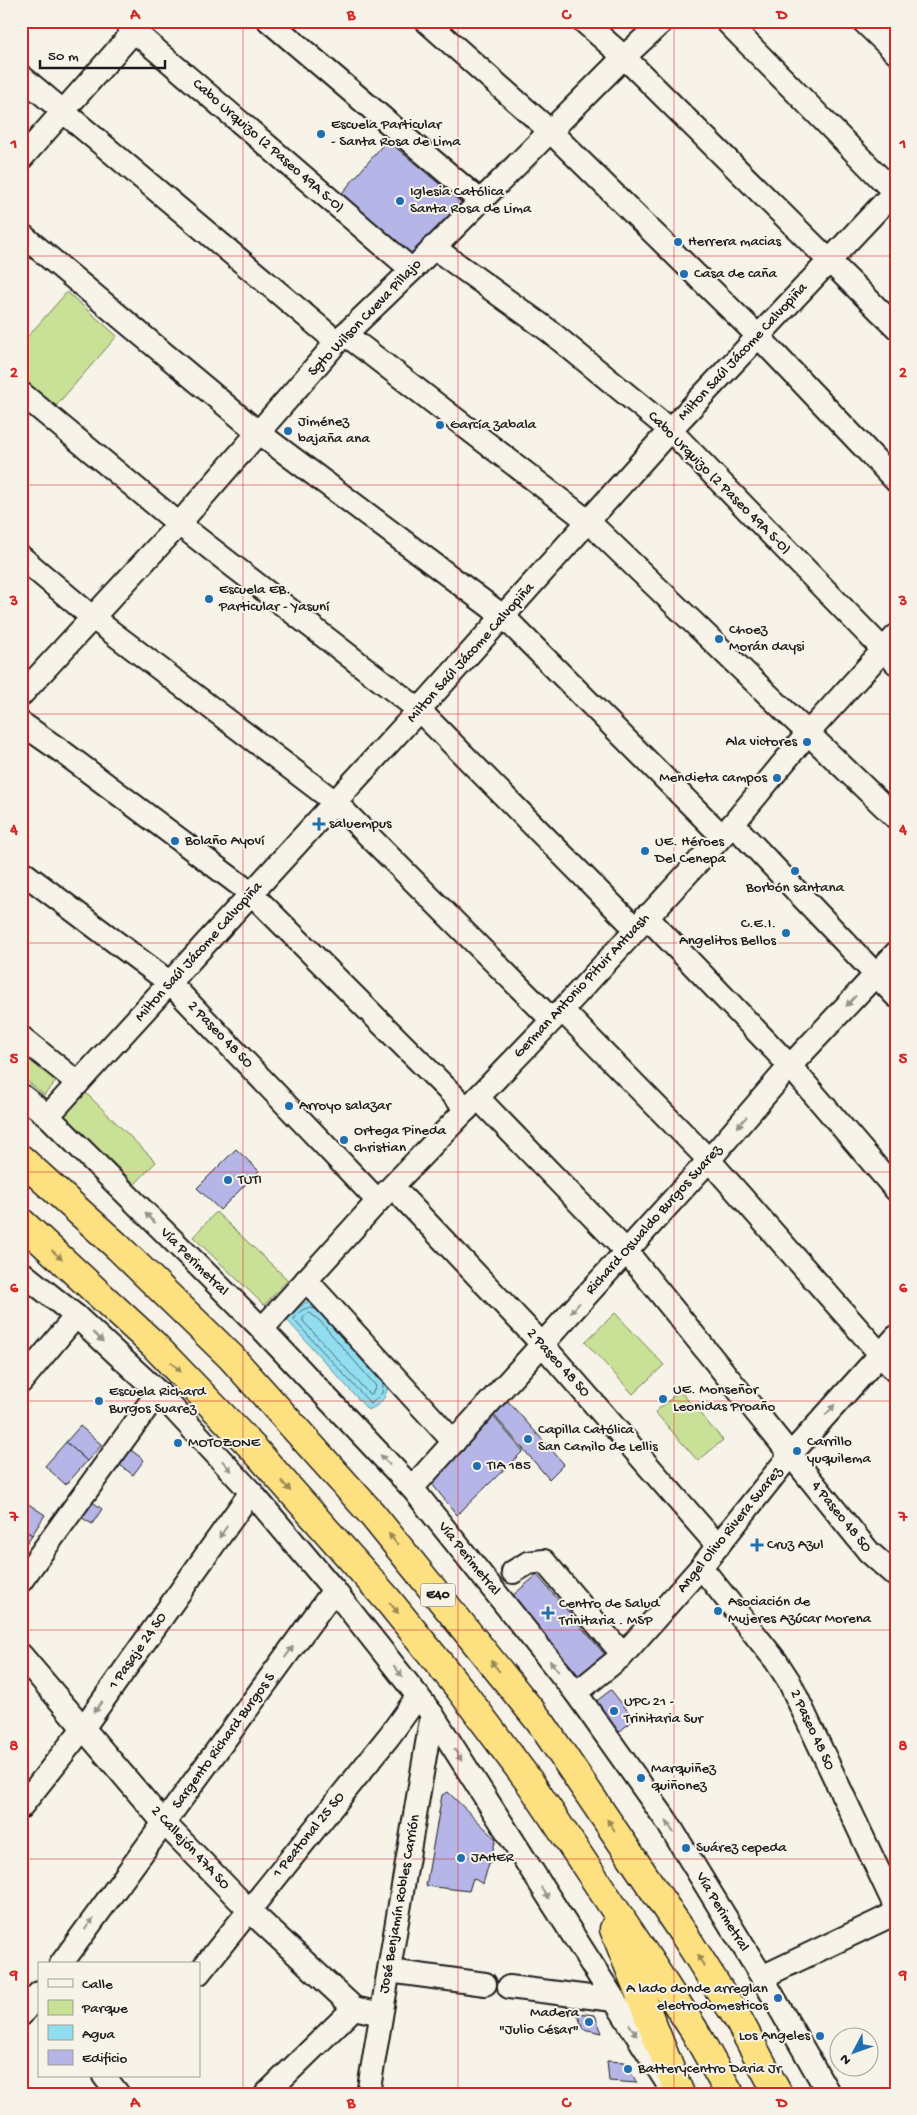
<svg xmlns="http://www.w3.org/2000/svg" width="917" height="2115" font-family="'Gochi Hand',sans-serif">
<rect width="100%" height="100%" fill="#f7f3e8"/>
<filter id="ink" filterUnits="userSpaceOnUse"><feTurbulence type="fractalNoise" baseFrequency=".02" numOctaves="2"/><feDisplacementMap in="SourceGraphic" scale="10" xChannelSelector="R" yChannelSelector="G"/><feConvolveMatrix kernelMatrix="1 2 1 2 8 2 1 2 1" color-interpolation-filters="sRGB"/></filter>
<g filter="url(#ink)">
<g fill="#c9e196" stroke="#727e59">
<polygon points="67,292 117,336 54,408 21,379 21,344"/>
<polygon points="34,1054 61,1076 44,1095 21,1076 21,1068"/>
<polygon points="84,1091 156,1162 135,1184 63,1114"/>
<polygon points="216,1212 288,1280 264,1305 193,1237"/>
<polygon points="615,1313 664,1365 633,1394 585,1342"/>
<polygon points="680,1391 723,1440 698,1461 655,1412"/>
</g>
<path fill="#91def0" stroke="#62909b" d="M306,1302H311L388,1382C388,1395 381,1406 368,1410L286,1319Z"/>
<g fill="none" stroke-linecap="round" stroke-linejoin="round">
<g stroke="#4b6a71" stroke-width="1">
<path d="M315,1309C306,1305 297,1312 294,1320L371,1404L382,1393L383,1384L358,1356"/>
<polygon points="310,1313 320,1321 376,1386 372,1394 369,1394 303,1321 303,1318"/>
</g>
</g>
<g fill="#b5b6e7" stroke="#1c1c1c">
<polygon points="387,140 462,203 407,260 337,199"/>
<polygon points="236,1149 259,1171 220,1210 197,1188"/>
<polygon points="506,1399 564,1464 549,1479 493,1414"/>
<polygon points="492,1415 523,1451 457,1515 432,1484"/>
<polygon points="80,1426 102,1445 87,1461 66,1442"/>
<polygon points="66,1442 87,1461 66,1485 45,1466"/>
<polygon points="131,1450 144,1460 133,1475 120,1465"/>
<polygon points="21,1499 45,1515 32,1535 21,1528"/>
<polygon points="90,1500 102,1509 92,1524 79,1516"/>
<polygon points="21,1528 32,1535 21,1551"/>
<polygon points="537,1575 607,1657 581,1678 512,1596"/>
<polygon points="611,1690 634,1719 618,1733 594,1703"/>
<polygon points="448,1792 496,1839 483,1884 473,1878 469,1891 426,1886 442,1795"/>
<polygon points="577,2013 595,2015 602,2033 583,2029"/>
<polygon points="607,2061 625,2062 637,2083 609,2081"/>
</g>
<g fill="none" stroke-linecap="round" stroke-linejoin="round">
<defs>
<g id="minor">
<polyline points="125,21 134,31 412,270"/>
<polyline points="269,21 480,201"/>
<polyline points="426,21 550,131 758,336 896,481"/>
<polyline points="583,21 624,57 896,327"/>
<polyline points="726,21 896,194"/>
<polyline points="863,21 896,53"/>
<polyline points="21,76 337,342"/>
<polyline points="21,159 143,21"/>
<polyline points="21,234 259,433 504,617 721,835"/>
<polyline points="433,247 548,330 670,430 896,663"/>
<polyline points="345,334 589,522 896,818"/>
<polyline points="21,393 179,524 419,710 635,928"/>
<polyline points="21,557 93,618 335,802 552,1020"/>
<polyline points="21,695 179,524 337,342 412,270 624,57 663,21"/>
<polyline points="21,723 64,753 252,894 467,1109"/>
<polyline points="733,824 896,996"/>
<polyline points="21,871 170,983 378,1201"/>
<polyline points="646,916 790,1066 896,1190"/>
<polyline points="562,1010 709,1160 896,1372"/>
<polyline points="21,1037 78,1083"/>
<polyline points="21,1095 48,1116 262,1329 412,1488 576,1693 666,1820 762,1977 829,2094"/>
<polyline points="478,1098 626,1251 869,1552 896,1576"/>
<polyline points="48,1116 419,710 670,430 896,190"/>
<polyline points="393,1187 542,1344 718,1546"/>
<polyline points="21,1272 76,1316 158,1392 251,1492 334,1590 432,1714 668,2084"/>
<polyline points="306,1280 454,1442"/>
<polyline points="262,1329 378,1201 562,1010 733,824 808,733 896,636"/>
<polyline points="21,1382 76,1316"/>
<polyline points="412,1488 709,1160 790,1066 896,953"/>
<polyline points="701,1567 776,1661 789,1681 896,1908"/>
<polyline points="513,1572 528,1563 544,1561 623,1655"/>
<polyline points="21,1581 158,1392"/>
<polyline points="21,1655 164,1823 249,1910 354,2008 381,2014"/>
<polyline points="576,1693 623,1655 701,1567 791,1454 896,1337"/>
<polyline points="21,1807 84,1727 251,1492"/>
<polyline points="61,1964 334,1590"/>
<polyline points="389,1971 485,1984"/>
<polyline points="199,1973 390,1735 418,1696"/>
<polyline points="762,1977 896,1913"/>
<polyline points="509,1987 614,2000"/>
<polyline points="21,2015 39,1993"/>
<polyline points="104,2076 118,2094"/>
<polyline points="266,2094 354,2008"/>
<polyline points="368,2094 432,1714"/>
</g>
<g id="highway">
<polyline points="21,1159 118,1247 231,1357 371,1513 541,1723 685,1936 738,2019 778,2094"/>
<polyline points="21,1222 153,1344 254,1449 387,1599 460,1689 531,1784 648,1959 694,2030 730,2094"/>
<polyline points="614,1929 680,2094"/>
</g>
</defs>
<use href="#minor" stroke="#1c1c1c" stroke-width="26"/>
<use href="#highway" stroke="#1c1c1c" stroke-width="31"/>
<use href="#minor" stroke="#f7f3e8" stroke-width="22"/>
<use href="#highway" stroke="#fde080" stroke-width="28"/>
</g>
<defs><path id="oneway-solid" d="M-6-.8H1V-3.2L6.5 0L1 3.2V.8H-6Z" transform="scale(1.25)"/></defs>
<g fill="#94928c">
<use href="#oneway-solid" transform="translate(851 1001) rotate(133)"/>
<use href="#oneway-solid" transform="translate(742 1122) rotate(131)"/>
<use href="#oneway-solid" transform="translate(150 1218) rotate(-135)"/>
<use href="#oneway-solid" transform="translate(575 1308) rotate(132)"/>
<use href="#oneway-solid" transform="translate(98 1337) rotate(43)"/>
<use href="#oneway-solid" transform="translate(830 1410) rotate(-49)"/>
<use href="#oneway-solid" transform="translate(385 1460) rotate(-133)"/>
<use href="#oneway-solid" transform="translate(227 1466) rotate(47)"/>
<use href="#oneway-solid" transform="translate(223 1532) rotate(125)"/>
<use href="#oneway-solid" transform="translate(289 1652) rotate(-54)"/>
<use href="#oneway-solid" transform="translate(554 1666) rotate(-129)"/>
<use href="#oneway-solid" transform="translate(398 1671) rotate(52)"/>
<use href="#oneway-solid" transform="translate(98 1707) rotate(125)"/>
<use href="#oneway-solid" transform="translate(458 1755) rotate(58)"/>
<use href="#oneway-solid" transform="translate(670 1827) rotate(-122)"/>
<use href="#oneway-solid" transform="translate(545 1893) rotate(57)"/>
<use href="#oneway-solid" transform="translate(89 1924) rotate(-54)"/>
<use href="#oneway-solid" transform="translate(633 2030) rotate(58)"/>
</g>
<g fill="#988853">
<use href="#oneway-solid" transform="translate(57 1255) rotate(42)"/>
<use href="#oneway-solid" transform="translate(176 1367) rotate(46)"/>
<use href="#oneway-solid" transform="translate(286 1486) rotate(49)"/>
<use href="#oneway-solid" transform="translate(393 1539) rotate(-129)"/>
<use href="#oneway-solid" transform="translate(394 1608) rotate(51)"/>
<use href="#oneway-solid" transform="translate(495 1666) rotate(-129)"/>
<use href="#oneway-solid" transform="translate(611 1825) rotate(-124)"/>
<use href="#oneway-solid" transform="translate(701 1961) rotate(-122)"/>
</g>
</g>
<path fill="none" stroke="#d62828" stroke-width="1" stroke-opacity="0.55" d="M243,21V2094M458,21V2094M674,21V2094M21,256H896M21,485H896M21,714H896M21,943H896M21,1172H896M21,1401H896M21,1630H896M21,1859H896"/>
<g fill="#1f6fb2" stroke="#f7f3e8" stroke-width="2">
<circle cx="321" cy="134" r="5"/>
<circle cx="400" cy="201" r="5"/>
<circle cx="678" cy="242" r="5"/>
<circle cx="684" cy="274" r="5"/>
<circle cx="440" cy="425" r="5"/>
<circle cx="288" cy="431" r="5"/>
<circle cx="209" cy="599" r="5"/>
<circle cx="719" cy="639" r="5"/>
<circle cx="807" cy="742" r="5"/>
<circle cx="777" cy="778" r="5"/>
<path d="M316.5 816.5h5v5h5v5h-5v5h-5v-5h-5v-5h5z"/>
<circle cx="175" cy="841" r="5"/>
<circle cx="645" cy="851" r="5"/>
<circle cx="795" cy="871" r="5"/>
<circle cx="786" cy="933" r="5"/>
<circle cx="289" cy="1106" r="5"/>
<circle cx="344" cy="1140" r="5"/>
<circle cx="228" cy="1180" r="5"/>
<circle cx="663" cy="1399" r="5"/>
<circle cx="99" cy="1401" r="5"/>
<circle cx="528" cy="1439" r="5"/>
<circle cx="178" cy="1443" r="5"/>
<circle cx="797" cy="1451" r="5"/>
<circle cx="477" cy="1466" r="5"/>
<path d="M754.5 1537.5h5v5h5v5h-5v5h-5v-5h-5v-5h5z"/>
<circle cx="718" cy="1611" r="5"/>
<path d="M545.5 1605.5h5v5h5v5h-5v5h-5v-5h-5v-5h5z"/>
<circle cx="614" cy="1711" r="5"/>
<circle cx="641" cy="1778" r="5"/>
<circle cx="686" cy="1848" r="5"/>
<circle cx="461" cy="1858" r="5"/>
<circle cx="778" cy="1998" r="5"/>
<circle cx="589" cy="2022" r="5"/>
<circle cx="820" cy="2036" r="5"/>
<circle cx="628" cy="2069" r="5"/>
</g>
<g text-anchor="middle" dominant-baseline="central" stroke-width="4" stroke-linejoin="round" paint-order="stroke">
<rect fill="#f7f3e8" stroke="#5e5c59" stroke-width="1" x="420.5" y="1583.5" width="35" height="23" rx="4"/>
<g font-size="14" font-weight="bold" fill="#1c1c1c">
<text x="438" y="1595">E40</text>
</g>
<g font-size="15" fill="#1c1c1c" stroke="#f7f3e8" text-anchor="start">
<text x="331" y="125">Escuela Particular<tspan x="331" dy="17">- Santa Rosa de Lima</tspan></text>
<text x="410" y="192">Iglesia Católica<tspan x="410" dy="17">Santa Rosa de Lima</tspan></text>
<text x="688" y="242">Herrera macias</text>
<text x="694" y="274">Casa de caña</text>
<text x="298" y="422">Jiménez<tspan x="298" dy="17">bajaña ana</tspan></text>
<text x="450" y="425">García zabala</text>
<text x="219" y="590">Escuela EB.<tspan x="219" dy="17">Particular - Yasuní</tspan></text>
<text x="729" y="630">Choez<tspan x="729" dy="17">Morán daysi</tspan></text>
<text x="797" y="742" text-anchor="end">Ala victores</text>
<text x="767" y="778" text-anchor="end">Mendieta campos</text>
<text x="329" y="824">saluempus</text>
<text x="185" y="841">Bolaño Ayoví</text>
<text x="655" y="842">UE. Héroes<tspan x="655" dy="17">Del Cenepa</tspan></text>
<text x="795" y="888" text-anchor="middle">Borbón santana</text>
<text x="776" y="924" text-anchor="end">C.E.I.<tspan x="776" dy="17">Angelitos Bellos</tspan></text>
<text x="299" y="1106">Arroyo salazar</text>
<text x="354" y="1131">Ortega Pineda<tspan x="354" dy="17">christian</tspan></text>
<text x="238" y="1180">TUTI</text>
<text x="673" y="1390">UE. Monseñor<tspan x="673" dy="17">Leonidas Proaño</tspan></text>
<text x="109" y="1392">Escuela Richard<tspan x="109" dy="17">Burgos Suarez</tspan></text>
<text x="538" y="1430">Capilla Católica<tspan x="538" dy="17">San Camilo de Lellis</tspan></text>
<text x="807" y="1442">Carrillo<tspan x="807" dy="17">yuquilema</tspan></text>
<text x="188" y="1443">MOTOZONE</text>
<text x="487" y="1466">TIA 185</text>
<text x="767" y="1545">Cruz Azul</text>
<text x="728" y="1602">Asociación de<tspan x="728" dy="17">Mujeres Azúcar Morena</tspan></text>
<text x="559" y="1604">Centro de Salud<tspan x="559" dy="17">Trinitaria . MSP</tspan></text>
<text x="624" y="1702">UPC 21 -<tspan x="624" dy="17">Trinitaria Sur</tspan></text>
<text x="651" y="1769">Marquiñez<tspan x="651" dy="17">quiñonez</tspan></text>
<text x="696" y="1848">Suárez cepeda</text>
<text x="471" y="1858">JAHER</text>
<text x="768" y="1989" text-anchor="end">A lado donde arreglan<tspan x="768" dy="17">electrodomesticos</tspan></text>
<text x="579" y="2013" text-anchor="end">Madera<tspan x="579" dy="17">"Julio César"</tspan></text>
<text x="810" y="2036" text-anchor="end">Los Angeles</text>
<text x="638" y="2069">Batterycentro Daria Jr</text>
</g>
<g font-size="15" fill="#1c1c1c" stroke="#f7f3e8">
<text transform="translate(268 146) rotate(41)">Cabo Urquizo (2 Paseo 49A S-O)</text>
<text transform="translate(365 318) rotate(-46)">Sgto Wilson Cueva Pillajo</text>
<text transform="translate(743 352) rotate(-47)">Milton Saúl Jácome Calvopiña</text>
<text transform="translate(719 483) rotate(45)">Cabo Urquizo (2 Paseo 49A S-O)</text>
<text transform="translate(471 653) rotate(-48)">Milton Saúl Jácome Calvopiña</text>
<text transform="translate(199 952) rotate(-48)">Milton Saúl Jácome Calvopiña</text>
<text transform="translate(582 986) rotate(-47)">German Antonio Pituir Antuash</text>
<text transform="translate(220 1035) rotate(46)">2 Paseo 48 SO</text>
<text transform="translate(654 1220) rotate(-48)">Richard Oswaldo Burgos Suarez</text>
<text transform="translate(194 1262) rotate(45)">Vía Perimetral</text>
<text transform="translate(558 1363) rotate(48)">2 Paseo 48 SO</text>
<text transform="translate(841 1517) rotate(51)">4 Paseo 48 SO</text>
<text transform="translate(730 1530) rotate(-51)">Angel Olivo Rivera Suarez</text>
<text transform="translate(469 1559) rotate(51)">Vía Perimetral</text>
<text transform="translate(138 1651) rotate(-55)">1 Pasaje 24 SO</text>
<text transform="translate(812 1730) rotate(65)">2 Paseo 48 SO</text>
<text transform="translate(224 1741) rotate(-54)">Sargento Richard Burgos S</text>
<text transform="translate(309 1835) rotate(-51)">1 Peatonal 25 SO</text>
<text transform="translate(190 1848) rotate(47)">2 Callejón 47A SO</text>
<text transform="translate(400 1904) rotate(-80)">José Benjamín Robles Carrión</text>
<text transform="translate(722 1912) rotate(59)">Vía Perimetral</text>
</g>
</g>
<rect width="917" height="2115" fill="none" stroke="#f7f3e8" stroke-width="55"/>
<rect x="38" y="1962" width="162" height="115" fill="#f7f3e8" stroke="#9f9d96"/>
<rect x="48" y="1979" width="25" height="8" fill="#f7f3e8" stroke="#9f9d96"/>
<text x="82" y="1988" font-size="15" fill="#1c1c1c">Calle</text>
<rect x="48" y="2000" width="25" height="15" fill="#c9e196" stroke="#9f9d96"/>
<text x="82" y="2012" font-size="15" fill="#1c1c1c">Parque</text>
<rect x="48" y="2025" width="25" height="15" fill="#91def0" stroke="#9f9d96"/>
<text x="82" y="2038" font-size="15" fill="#1c1c1c">Agua</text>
<rect x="48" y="2050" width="25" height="15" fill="#b5b6e7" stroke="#9f9d96"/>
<text x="82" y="2062" font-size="15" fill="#1c1c1c">Edificio</text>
<g transform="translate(854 2052) rotate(229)"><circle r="24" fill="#f7f3e8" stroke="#9f9d96"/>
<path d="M0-4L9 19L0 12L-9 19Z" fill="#1f6fb2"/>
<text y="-8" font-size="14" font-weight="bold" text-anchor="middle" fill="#1c1c1c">N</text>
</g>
<path d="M40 60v8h125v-8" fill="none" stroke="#1c1c1c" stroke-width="2.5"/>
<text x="48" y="60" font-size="15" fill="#1c1c1c" stroke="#f7f3e8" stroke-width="4" paint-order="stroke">50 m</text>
<rect x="28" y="28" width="862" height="2060" fill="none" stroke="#d62828" stroke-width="2"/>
<g font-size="16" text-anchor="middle" font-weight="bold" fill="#d62828">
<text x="135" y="19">A</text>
<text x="351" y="19">B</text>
<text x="566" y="19">C</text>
<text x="782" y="19">D</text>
<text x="14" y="148">1</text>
<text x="903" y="148">1</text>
<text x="14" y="377">2</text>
<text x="903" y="377">2</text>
<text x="14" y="605">3</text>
<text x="903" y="605">3</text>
<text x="14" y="834">4</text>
<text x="903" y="834">4</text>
<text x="14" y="1063">5</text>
<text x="903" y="1063">5</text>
<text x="14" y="1292">6</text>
<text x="903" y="1292">6</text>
<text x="14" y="1521">7</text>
<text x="903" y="1521">7</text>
<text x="14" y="1750">8</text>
<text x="903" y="1750">8</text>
<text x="14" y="1979">9</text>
<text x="903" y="1979">9</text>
<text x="135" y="2107">A</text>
<text x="351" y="2107">B</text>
<text x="566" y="2107">C</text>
<text x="782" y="2107">D</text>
</g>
</svg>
